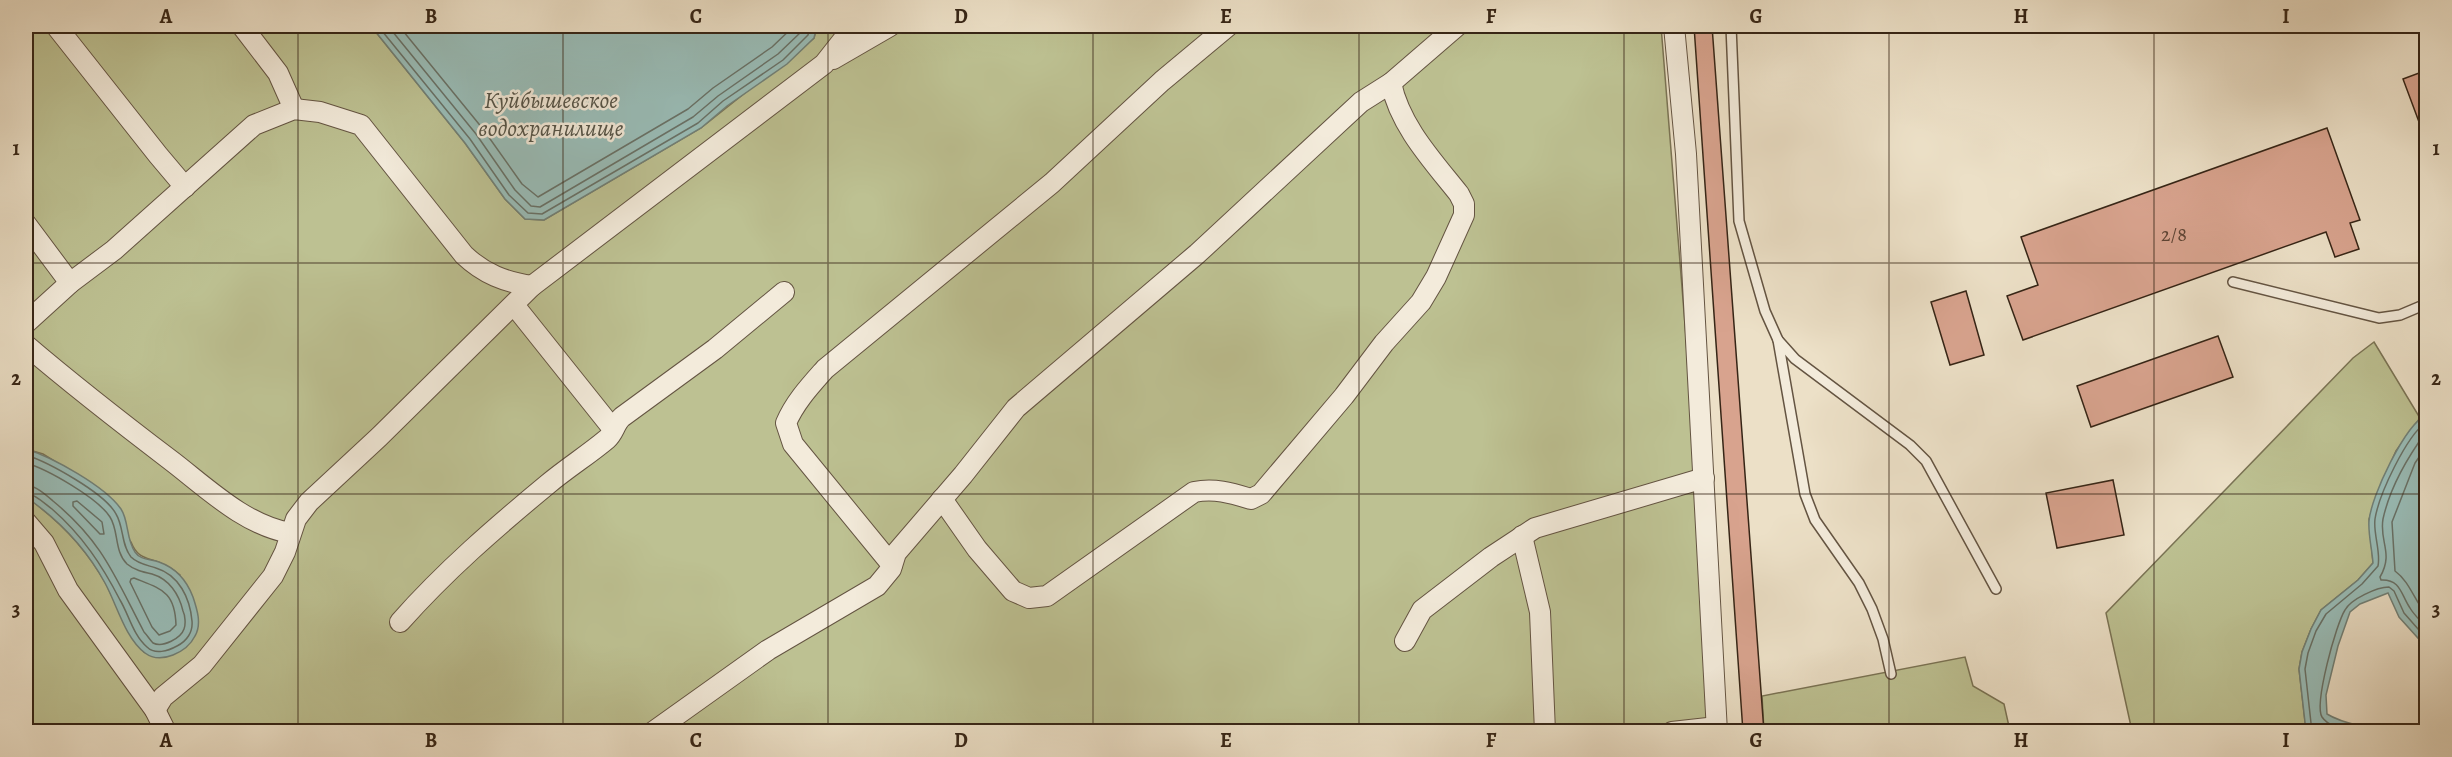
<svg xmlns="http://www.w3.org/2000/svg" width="2452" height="757" font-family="Alegreya,serif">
<rect width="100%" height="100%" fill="#ece0c7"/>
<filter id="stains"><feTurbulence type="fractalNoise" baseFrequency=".00333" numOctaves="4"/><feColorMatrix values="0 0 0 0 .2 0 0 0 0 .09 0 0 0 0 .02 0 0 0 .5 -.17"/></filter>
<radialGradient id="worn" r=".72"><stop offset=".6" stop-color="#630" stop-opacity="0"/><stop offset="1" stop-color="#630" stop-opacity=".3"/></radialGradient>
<g fill="#bdc192" stroke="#7a7354" stroke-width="1.5">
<path d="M26,26H371L465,143L505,199L525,219L544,220L701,128L814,38L817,26H1661L1686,337L1710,731H26V497C59,520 86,548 106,584C118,608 127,632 144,652L180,575C174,570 166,565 158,562C144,557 137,557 131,542L82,478L43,454L26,449Z"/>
<polygon points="2374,342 2420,418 2396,451 2380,487 2369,519 2373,563 2358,580 2321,610 2311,629 2302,652 2299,669 2306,730 2314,729 2315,731 2132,731 2106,613 2353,358"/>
<polygon points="1965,657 1973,686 2004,704 2010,731 1764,731 1762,696"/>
</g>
<g fill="#99bdb8" stroke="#718077" stroke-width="1.5">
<polygon points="371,26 817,26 814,38 787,64 727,106 701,128 544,220 525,219 505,199 465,143"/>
<path d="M2426,415V647L2399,617L2388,593L2360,604L2350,612L2338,646L2326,695L2327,714C2343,724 2360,725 2378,731L2315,732L2313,729L2306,731L2299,669L2302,652L2311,629L2321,610L2358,580L2373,563C2372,549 2368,534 2369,521C2371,496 2405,425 2426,415Z"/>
<path d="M26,449C52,457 105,486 121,509C129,521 126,539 135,552C140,560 151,559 159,562C176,568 187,581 193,597C197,609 202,624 195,636C187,652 161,665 145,653C125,638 117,605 105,583C86,548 59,520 26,497Z"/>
</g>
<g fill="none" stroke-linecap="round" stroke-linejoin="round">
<g stroke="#687167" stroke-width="1.5">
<polyline points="378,26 470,139 509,195 528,213 542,214 698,123 723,101 783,60 808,35 810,26"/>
<polyline points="388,26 476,134 515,190 531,206 540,207 693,117 718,96 778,54 801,32 803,26"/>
<polyline points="399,26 483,129 522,184 538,197 688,109 713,88 772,47 794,26"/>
<path d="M2426,432C2407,458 2390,487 2383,519C2379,542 2394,553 2380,577L2381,580C2401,579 2401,595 2410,608C2414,615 2421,621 2426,627"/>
<path d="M2426,447L2415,463L2392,522L2395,571C2410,582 2414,600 2426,614"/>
<path d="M26,455C48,462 105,493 116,514C124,527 121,545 131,557C138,564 147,565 156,568C179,575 190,598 192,621C193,632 187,641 177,646C168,651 155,655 147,647C133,635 129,615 120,600C102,565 82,535 52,509C44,503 35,494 26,493"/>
<path d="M26,463C47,469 98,498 110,517C119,531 114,551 127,564C134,570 143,572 152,574C169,579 179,594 183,611C185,615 186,624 184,629C181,638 163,648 153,643C150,640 147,635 144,632C115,577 103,542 53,501C45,494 36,486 26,485"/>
<polygon points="77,501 102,522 104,534 100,534 73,506 73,502"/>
<path d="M134,578C161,589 175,591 176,625L170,631L159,635L152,627L130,582L131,579Z"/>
<path d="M2312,732L2305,669L2308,653L2316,631L2326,614L2362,584L2378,566C2381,551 2373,534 2375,519C2379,494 2406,437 2426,422"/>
<path d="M2360,732C2349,729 2330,729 2322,717C2314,704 2336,624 2345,610C2351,599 2377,587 2389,587L2394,591L2404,613L2426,638"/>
</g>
</g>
<g fill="#d8a38e" stroke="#362516" stroke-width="1.5">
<polygon points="1694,26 1712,26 1764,732 1743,732"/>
<polygon points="2427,70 2427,138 2425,138 2403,79"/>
<polygon points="2327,128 2360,220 2350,223 2359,249 2335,257 2326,232 2023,340 2007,296 2038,285 2021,237"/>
<polygon points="1966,291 1984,355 1950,365 1931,302"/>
<polygon points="2218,336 2233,377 2091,427 2077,386"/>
<polygon points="2113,480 2124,535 2057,548 2046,493"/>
</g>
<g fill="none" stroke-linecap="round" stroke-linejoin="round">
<defs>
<g id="lane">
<polyline points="1731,26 1739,221 1765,311 1778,340 1795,359 1910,445 1926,461 1996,589"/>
<polyline points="2233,282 2379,318 2400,315 2426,304"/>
<polyline points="1778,340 1805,494 1815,520 1859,583 1872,609 1883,639 1891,674"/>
</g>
<g id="street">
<polyline points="56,26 158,155 185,187"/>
<polyline points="242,26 278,73 294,109"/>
<polyline points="1674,26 1686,154 1717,732"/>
<polyline points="833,59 890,26"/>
<polyline points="26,224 70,283"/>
<polyline points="514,305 613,429"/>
<path d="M26,323L70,283L114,250L254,125L294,109L320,112L361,125L464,255C484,274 505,282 532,286"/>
<path d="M26,345C74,386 123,424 173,462C208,489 245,525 290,533"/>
<path d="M942,499L977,549L1013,591L1029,598L1047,596L1194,492C1215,488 1231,493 1251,499L1261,494L1344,396L1384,343L1421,302L1436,277L1464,215V204L1459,194C1432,160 1400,126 1391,83"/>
<polyline points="26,522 44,543 68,590 155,710 166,732"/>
<polyline points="1522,536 1540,612 1545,732"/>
<path d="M892,565L793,444L786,423C795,402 810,386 825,369L1052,183L1162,81L1228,26"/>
<path d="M400,622C445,571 496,527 548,484C567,468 588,455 607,439C614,433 615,423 622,417L715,349L784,292"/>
<polyline points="1405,641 1422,610 1491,557 1535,528 1704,478"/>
<polyline points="155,710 163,697 202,665 273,576 285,552 296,519 309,502 379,437 532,286 824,64 854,26"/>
<polyline points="653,732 768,650 877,586 891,569 896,553 963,475 1016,408 1197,254 1361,102 1391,83 1457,26"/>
<polyline points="1672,732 1717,727"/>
</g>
</defs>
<use href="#lane" stroke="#645442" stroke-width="12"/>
<use href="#street" stroke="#645442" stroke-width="22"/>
<use href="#lane" stroke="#f3ebdb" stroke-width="9"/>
<use href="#street" stroke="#f3ebdb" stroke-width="20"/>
</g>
<path fill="none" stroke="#362516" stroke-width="1.5" stroke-opacity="0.55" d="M298,26V732M563,26V732M828,26V732M1093,26V732M1359,26V732M1624,26V732M1889,26V732M2154,26V732M26,263H2426M26,494H2426"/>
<g text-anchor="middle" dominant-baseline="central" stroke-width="5" stroke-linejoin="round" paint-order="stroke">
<g font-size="20" fill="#5e4434">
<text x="2174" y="234">2/8</text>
</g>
<g font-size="24" font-style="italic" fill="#545347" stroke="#f3ebdb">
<text x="551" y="100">Куйбышевское<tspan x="551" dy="28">водохранилище</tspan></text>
</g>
</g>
<rect width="2452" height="757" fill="none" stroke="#ece0c7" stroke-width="66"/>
<rect x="33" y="33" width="2386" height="691" fill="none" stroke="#362516" stroke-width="2"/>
<g font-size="20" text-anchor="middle" font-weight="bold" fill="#362516">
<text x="166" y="23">A</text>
<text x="431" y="23">B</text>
<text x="696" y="23">C</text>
<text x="961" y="23">D</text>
<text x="1226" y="23">E</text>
<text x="1491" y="23">F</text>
<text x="1756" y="23">G</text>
<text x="2021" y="23">H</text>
<text x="2286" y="23">I</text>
<text x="16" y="155">1</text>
<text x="2436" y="155">1</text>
<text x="16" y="385">2</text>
<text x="2436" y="385">2</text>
<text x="16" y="616">3</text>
<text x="2436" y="616">3</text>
<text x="166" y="747">A</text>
<text x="431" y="747">B</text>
<text x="696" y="747">C</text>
<text x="961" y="747">D</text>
<text x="1226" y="747">E</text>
<text x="1491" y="747">F</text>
<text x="1756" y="747">G</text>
<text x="2021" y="747">H</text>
<text x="2286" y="747">I</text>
</g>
<rect width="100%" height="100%" filter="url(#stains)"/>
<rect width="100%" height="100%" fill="url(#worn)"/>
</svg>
